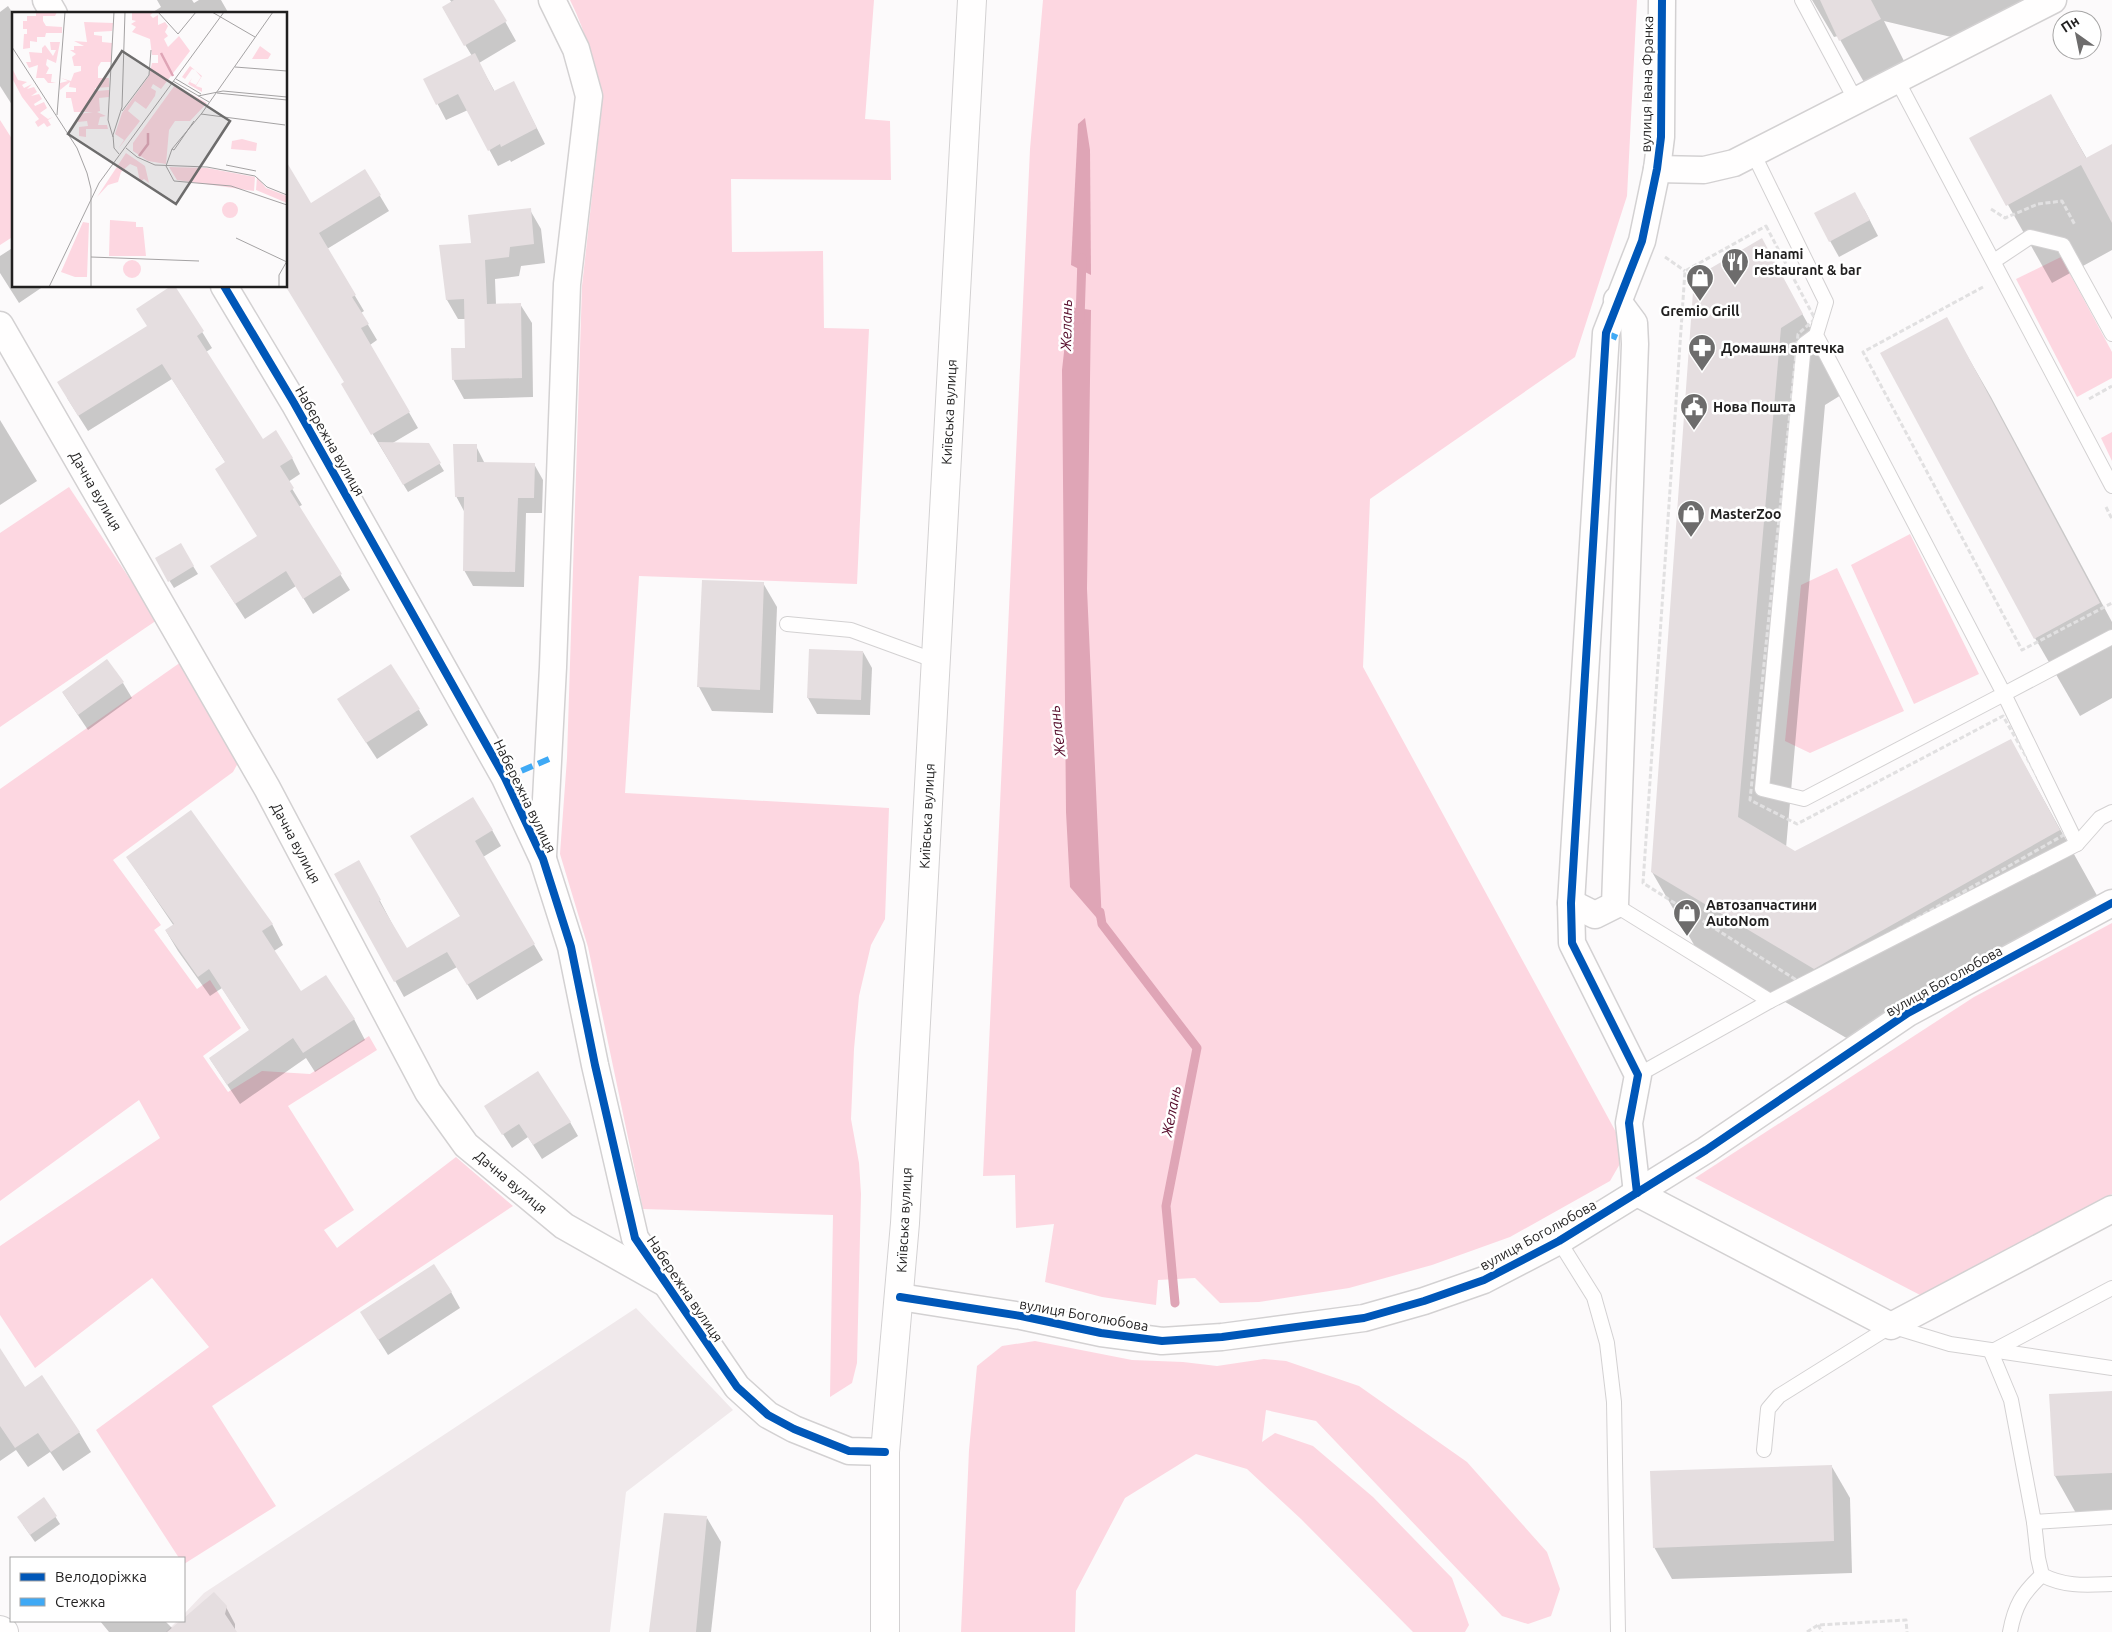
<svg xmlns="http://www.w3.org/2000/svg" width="2112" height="1632" font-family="Ubuntu,sans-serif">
<rect width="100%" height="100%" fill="#fcfafb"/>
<polygon fill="#f0e9eb" points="636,1308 733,1410 626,1492 610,1632 166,1632 177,1621 184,1621 184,1614 204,1593"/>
<g fill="#fdd7e1">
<path d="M570,0H874L865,119L890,121L891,180L731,179L732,252L823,251L824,328L869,329L857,584L639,576L625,793L889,808L885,919L871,945L859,996L854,1049L851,1119L859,1163L861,1194L857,1363L852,1383L830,1397L833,1215L643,1209L588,947L560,854L567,758L582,286L602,106C596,69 587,34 570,0Z"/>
<polygon points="1043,0 1637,0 1627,196 1575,357 1370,499 1363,667 1617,1134 1621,1162 1610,1181 1510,1237 1432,1265 1349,1288 1259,1302 1220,1303 1195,1278 1158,1280 1156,1305 1102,1297 1045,1282 1054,1224 1016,1228 1015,1175 983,1176 1030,149"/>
<polygon points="0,120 14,142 14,236 0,245"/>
<polygon points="2061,257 2112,352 2112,378 2077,397 2016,279"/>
<polygon points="2112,432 2112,461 2101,438"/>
<polygon points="69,487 157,620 0,727 0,533"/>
<polygon points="1910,534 1979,674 1914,704 1851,565"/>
<polygon points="1837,568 1904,711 1810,753 1785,741 1801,585"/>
<polygon points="181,662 238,763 233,772 113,860 161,925 154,930 197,989 210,980 241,1028 203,1056 228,1092 262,1071 310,1074 369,1036 377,1050 288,1106 354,1210 324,1230 337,1248 456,1157 513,1206 212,1406 276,1506 184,1564 184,1558 179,1558 96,1430 209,1347 152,1278 35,1368 0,1315 0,1246 160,1138 139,1100 0,1201 0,789"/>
<polygon points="2112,923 2112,1194 1922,1296 1695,1178 1974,997"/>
<polygon points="1035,1341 1132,1360 1183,1362 1217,1366 1264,1359 1286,1361 1359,1386 1467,1462 1547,1552 1560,1589 1551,1616 1528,1624 1502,1616 1316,1421 1266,1410 1262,1442 1275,1433 1313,1446 1373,1497 1452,1578 1469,1625 1465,1632 1413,1632 1301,1519 1247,1469 1196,1454 1125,1498 1076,1591 1075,1632 961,1632 969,1450 977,1366 1002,1346"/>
</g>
<g fill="#dfa5b6">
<polygon points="1085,118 1090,150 1091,275 1071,265 1078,124"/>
<polygon points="1069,307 1091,310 1087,589 1102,924 1070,887 1066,812 1062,370"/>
</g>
<g fill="#0003">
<polygon points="157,0 192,0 194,3 199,0 221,0 229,14 150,14 161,7"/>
<polygon points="450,0 493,0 516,41 479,63 495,92 522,99 545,144 511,162 510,160 498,166 468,110 446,120 425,80 472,56 443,8 452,3"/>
<polygon points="1812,0 2047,0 1968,41 1884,21 1905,63 1865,84 1838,36 1834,37"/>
<polygon points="8,6 14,15 14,108 0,86 0,12"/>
<polygon points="2051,96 2087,159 2112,146 2112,250 2052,283 1971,139"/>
<polygon points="365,171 389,211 327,249 364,311 361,313 377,340 370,345 418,428 391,444 428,445 444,471 408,492 352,400 345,383 310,205"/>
<polygon points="1864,209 1878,236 1839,257 1815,214"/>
<polygon points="530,210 541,229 545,263 521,266 519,276 495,279 496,305 520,304 532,323 533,397 464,399 453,379 466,349 466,319 458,319 447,300 441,246 473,244"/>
<polygon points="1761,240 1846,392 1825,405 1786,848 1794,853 2011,741 2104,908 1860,1046 1697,950 1652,872"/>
<polygon points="14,247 14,286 44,286 19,303 0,273 0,256"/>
<polygon points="174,286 212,348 206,352 262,441 292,458 300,474 288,482 302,505 298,507 350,590 313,614 296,586 245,619 221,582 258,537 226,463 172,379 88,431 67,398 148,327"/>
<polygon points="1946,319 1991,397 2112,622 2112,698 2080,716 2035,638"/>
<polygon points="0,420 37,481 0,505"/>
<polygon points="476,446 485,464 534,464 543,480 542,513 526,513 524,587 473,586 464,570 465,513 456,496"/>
<polygon points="180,545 198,574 174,588 156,559"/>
<polygon points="763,583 777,607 773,713 712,711 699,687"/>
<polygon points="863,652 872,668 870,715 817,714 808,698"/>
<polygon points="123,683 132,698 88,730 63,693"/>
<polygon points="419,710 428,725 377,759 348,715"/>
<polygon points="492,830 501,846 483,857 543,960 477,1000 457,967 404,997 336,874 359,861 406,950 461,917 421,851"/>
<polygon points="127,857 272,924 283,945 274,951 301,993 354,1019 365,1040 315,1072 306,1058 240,1104 210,1059 250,1031 222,988 210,996 178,951 166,931 174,926"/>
<polygon points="494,1120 570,1122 578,1136 542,1159 528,1137 512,1148"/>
<polygon points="451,1292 460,1308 388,1355 371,1328"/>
<polygon points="0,1350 25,1388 79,1432 91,1452 63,1471 50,1452 28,1467 16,1450 0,1461"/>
<polygon points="2112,1392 2112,1520 2081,1522 2055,1476 2051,1395"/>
<polygon points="1832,1467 1850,1498 1852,1573 1672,1579 1654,1547"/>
<polygon points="44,1499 60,1524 35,1542 23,1525"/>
<polygon points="707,1518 721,1542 711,1632 651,1632"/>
<polygon points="214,1594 226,1607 235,1624 235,1632 109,1632 100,1621 165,1621 173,1629"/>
</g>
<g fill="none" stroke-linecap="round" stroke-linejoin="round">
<g stroke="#dfa5b6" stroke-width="9">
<polyline points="1080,320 1082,258"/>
<polyline points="1100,912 1102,924 1197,1048 1166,1206 1175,1303"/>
</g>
</g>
<g fill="#e5dee0">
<polygon points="454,0 494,0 507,21 464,46 442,7"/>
<polygon points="1820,0 1871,0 1881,19 1839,41"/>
<polygon points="475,53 494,91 514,81 537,128 501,147 500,144 488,151 458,94 436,105 423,79"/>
<polygon points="2051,94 2086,158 2112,144 2112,223 2081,165 2006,206 1969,138"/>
<polygon points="286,161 311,203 365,169 381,195 319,233 356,295 352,297 369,324 361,328 410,412 371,435 341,384 344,382 286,287"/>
<polygon points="1855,192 1870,220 1829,242 1814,213"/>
<polygon points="531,208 534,244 510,247 509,257 485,260 487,304 521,303 522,378 452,380 451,348 465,348 464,299 446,300 439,245 471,243 468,215"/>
<polygon points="1762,238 1803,314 1781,328 1738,817 1795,851 2011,739 2060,830 1814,969 1651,872 1694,278"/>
<polygon points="171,286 175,286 204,331 197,336 263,439 276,430 293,458 280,466 294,488 290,491 342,574 303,599 286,571 235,604 210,566 257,536 215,469 225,462 162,364 78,416 57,382 147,326 136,309"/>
<polygon points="1947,317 2100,603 2034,639 1880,353"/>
<polygon points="378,442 429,443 441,463 403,485"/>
<polygon points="453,444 477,444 477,462 535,463 534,498 518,498 515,572 463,571 464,497 455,497"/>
<polygon points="181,543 194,566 168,582 155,558"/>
<polygon points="702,580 764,582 760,690 697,687"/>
<polygon points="809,649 863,651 861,700 807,698"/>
<polygon points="107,659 124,682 78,715 62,692"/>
<polygon points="391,664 420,709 366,743 337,699"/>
<polygon points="473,797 493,830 475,841 535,944 467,985 447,952 394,982 334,874 359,860 381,900 379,901 407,948 460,916 410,836"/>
<polygon points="191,810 273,924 262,931 301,991 326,975 355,1019 303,1053 293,1038 227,1085 209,1058 249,1030 209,969 198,977 165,930 174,924 126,857"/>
<polygon points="538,1071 571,1122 533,1145 519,1124 502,1135 484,1106"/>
<polygon points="434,1264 452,1292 378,1340 360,1312"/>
<polygon points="0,1348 25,1387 42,1375 80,1432 51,1452 38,1433 15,1448 0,1426"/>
<polygon points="2112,1391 2112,1473 2054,1476 2049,1394"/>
<polygon points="1832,1465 1834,1541 1653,1548 1650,1471"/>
<polygon points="44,1497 57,1516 30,1535 17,1517"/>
<polygon points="664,1513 707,1516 696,1632 649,1632"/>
<polygon points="214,1592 227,1606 225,1614 237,1632 167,1632 180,1621 184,1621 184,1618"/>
</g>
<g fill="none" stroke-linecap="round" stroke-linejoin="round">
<defs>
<g id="lane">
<polyline points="1802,0 1856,101"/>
<polyline points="1897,80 2112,486"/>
<polyline points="1753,153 1826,302 1816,335 1804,344 1762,789 1804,799 2004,694 1816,335"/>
<polyline points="1994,261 2030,237 2063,245 2112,334"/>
<polyline points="787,624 851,630 936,661"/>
<polyline points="2077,844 2004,694 2112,637"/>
<polyline points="1615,905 1770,1001 2077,844 2100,818 2112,812"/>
<polyline points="1638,1075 1770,1001"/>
<polyline points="1559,1241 1594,1297 1607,1343 1614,1402 1618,1632"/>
<polyline points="1991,1352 2011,1400 2034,1522 2112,1517"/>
<polyline points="1991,1352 2112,1288"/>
<polyline points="1764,1450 1768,1409 1779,1396 1891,1326 1950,1344 2112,1368"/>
<path d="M2034,1522L2038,1558L2042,1575C2065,1587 2086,1585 2112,1584"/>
<path d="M2010,1632C2015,1605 2022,1594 2042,1575"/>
</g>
<g id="street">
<polyline points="46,0 54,14"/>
<polyline points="1657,169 1704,170 1734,163 2053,0"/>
<polyline points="224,286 294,403 505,778 543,859 571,947 595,1065 635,1238 737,1387 768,1415 794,1429 849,1451 885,1452"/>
<polyline points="0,325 267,788 428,1092 466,1145 564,1226 663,1282"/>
<polyline points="543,856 553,667 567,284 589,96 576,49 552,0"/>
<polyline points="1571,903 1595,915 1615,905 1635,344 1634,323 1617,300"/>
<polyline points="1637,1193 1629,1123 1638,1075 1572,943 1571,903 1606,333 1642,241 1657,169 1661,137 1662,0"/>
<polyline points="1637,1193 1891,1326 2112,1209"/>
<polyline points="900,1297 1021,1316 1101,1333 1162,1341 1222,1337 1364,1318 1424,1301 1484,1280 1559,1241 1706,1150 1908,1013 2112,903"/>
</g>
<g id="secondary">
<polyline points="0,1630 4,1632"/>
<polyline points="885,1632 885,1452 905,1223 972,0"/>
</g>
</defs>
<use href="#lane" stroke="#d3d1d2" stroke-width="16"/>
<use href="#street" stroke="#d3d1d2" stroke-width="29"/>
<use href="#secondary" stroke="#d3d1d2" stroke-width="30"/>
<g stroke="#e1e0e1" stroke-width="3" stroke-dasharray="5 2.5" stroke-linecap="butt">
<polyline points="1991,209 2005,218 2038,204 2062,201 2075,225"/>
<polygon points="1766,226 1815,319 1798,334 1750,800 1797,824 2003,716 2069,832 1820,973 1798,981 1643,883 1685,271"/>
<polyline points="1665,257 1685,271"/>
<polyline points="1983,287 1863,352 2022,650 2112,603"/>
<polyline points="2089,399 2112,386"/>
<polyline points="2106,507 2112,519"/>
<polyline points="1818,1625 1822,1632"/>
<polyline points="1807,1632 1818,1625 1906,1620 1907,1632"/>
</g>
<use href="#lane" stroke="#fffefe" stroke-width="14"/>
<use href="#street" stroke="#fffefe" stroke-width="26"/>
<use href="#secondary" stroke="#fffefe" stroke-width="28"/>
<g stroke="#3fa9f5" stroke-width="6" stroke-dasharray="12 6" stroke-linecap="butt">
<polyline points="1606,333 1622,340"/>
<polyline points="505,778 549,759"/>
</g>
<defs>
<g id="cycleway">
<polyline points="224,286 294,403 505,778 543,859 571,947 595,1065 635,1238 737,1387 768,1415 794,1429 849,1451 885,1452"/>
<polyline points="1637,1193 1629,1123 1638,1075 1572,943 1571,903 1606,333 1642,241 1657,169 1661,137 1662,0"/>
<polyline points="900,1297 1021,1316 1101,1333 1162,1341 1222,1337 1364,1318 1424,1301 1484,1280 1559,1241 1706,1150 1908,1013 2112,903"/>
</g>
</defs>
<use href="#cycleway" stroke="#fff" stroke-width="11"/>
<use href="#cycleway" stroke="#0057b8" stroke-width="8"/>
</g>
<defs>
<symbol id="restaurant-pin" viewBox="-11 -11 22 30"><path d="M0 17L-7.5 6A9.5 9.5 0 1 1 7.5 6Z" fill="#6d6c6c" stroke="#fff"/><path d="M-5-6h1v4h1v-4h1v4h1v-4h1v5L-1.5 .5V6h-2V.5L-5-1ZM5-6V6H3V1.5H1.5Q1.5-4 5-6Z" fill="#fff"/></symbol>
<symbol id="shop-pin" viewBox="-11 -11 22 30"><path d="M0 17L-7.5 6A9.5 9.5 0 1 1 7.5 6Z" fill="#6d6c6c" stroke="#fff"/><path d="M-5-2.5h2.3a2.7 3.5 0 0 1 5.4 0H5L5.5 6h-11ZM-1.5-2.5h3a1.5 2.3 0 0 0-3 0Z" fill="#fff"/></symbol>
<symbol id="pharmacy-pin" viewBox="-11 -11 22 30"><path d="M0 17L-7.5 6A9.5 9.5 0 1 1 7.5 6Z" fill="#6d6c6c" stroke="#fff"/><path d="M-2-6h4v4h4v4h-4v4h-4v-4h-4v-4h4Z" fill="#fff"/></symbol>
<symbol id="civic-pin" viewBox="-11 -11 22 30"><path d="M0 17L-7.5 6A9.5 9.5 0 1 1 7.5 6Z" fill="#6d6c6c" stroke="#fff"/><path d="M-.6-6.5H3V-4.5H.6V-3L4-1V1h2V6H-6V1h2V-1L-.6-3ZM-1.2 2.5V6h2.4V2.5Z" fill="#fff"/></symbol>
</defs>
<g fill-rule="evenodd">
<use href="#restaurant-pin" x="1719" y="246" width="32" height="43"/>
<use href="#shop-pin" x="1684" y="262" width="32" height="43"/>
<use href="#pharmacy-pin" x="1686" y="332" width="32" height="43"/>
<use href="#civic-pin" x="1678" y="391" width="32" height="43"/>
<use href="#shop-pin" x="1675" y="498" width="32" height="43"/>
<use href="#shop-pin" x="1671" y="897" width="32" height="43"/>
</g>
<g text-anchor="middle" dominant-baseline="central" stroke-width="5" stroke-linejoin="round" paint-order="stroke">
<g font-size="14" fill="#201f1f" stroke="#fff">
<text transform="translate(1647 84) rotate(-89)">вулиця Івана Франка</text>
<text transform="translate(949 412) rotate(-87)">Київська вулиця</text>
<text transform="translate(330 441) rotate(60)">Набережна вулиця</text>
<text transform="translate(96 491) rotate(60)">Дачна вулиця</text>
<text transform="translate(525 796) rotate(64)">Набережна вулиця</text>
<text transform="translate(927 816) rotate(-87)">Київська вулиця</text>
<text transform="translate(296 843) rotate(62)">Дачна вулиця</text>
<text transform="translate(1944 981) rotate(-29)">вулиця Боголюбова</text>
<text transform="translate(511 1182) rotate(40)">Дачна вулиця</text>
<text transform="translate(904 1220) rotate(-87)">Київська вулиця</text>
<text transform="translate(1538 1235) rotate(-29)">вулиця Боголюбова</text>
<text transform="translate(685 1289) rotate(56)">Набережна вулиця</text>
<text transform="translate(1084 1315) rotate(10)">вулиця Боголюбова</text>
</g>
<g font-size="14" font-weight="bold" fill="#201f1f" stroke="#fff" text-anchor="start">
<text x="1754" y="254">Hanami<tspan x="1754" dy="16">restaurant &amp; bar</tspan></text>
<text x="1700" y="311" text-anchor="middle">Gremio Grill</text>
<text x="1721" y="348">Домашня аптечка</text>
<text x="1713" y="407">Нова Пошта</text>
<text x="1710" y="514">MasterZoo</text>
<text x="1706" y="905">Автозапчастини<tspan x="1706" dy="16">AutoNom</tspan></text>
</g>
<g font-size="15" font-style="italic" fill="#550b2a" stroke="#fff">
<text transform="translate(1066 325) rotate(-89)">Желань</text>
<text transform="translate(1057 731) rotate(-97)">Желань</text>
<text transform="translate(1171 1111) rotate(-79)">Желань</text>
</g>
</g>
<g transform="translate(12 12)">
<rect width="275" height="275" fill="#fcfafb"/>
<path d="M24,0H45L43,4H31V9L34,14L50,15V21H34L33,25H25V30L18,29V36L11,37L12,22H15V17H11V9H15V4H24ZM120,0H142L138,3L141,6L146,3V13L153,10L156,14L153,20L156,24L152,27L156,35L167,24L178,39L149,77L141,72L139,76L144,79L143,84L134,97L123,89L116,99L128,109L106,137L112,128L103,122L110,101L137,64L140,51H146V43H140L138,27L120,20L124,15L119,12L124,9L120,8ZM72,10L101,11L100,19L82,20V23L90,24V30L100,31L99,50H89L86,55V66H97V75L83,76L84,79L97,78V85L87,86L88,99L85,100L94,104L88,105L86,113H95L96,117H74V125L67,124V115L76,114L75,109L66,110L67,102L81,100H62L59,86H54V80H64V76L57,75L58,70L48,78V71L56,69L49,66L59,69L62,61L69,59V54H62L60,45L64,42L58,38H62V34H72L62,29L75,30ZM38,30H48L44,51L35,47L34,53L37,56L34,62H40L39,70L44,71H36L32,66H24L26,53L17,56L14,50H19L17,40L30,41V36L33,33L41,44L44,38H39ZM248,34L259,42L256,47H240ZM178,54L190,64L184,74L190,76V80L176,72L180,66L178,70L184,73L189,65L183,58L180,57L173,67L170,65ZM0,56L6,68L15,70L10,73L12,76L20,72L15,77L22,75L25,80L19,84L27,82L30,87L22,92L23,94L32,90L35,96L28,101L36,107L41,105L36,108L39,113L35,115L32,111L26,115L23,110L27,107L10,85L0,66ZM163,73L195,91L178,109H163L157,118L154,152L136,149L121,139V131ZM230,127L245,131L244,139L219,137L220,129ZM114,141L133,154L137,171L132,167L128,170L125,155L118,152L109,160L106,170L96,173L85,185ZM157,155L195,156L243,165L242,179L165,168ZM245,165L254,176L275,184V191L244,178ZM210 198a8 8 0 1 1 16 0a8 8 0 1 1-16 0ZM98,208L124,210V215H131L134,244H97ZM71,210L77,211L75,265H63L49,260ZM111 257a9 9 0 1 1 18 0a9 9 0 1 1-18 0Z" fill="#fdd7e1"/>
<path fill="none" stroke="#dfa5b6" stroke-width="2.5" d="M149,41L161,64M127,144L136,132V121"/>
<path fill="none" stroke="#a4a2a3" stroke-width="1" d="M146,0L166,22L184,0M200,0L243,25M0,35L65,136L75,161L79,177V275M223,55L275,59M164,67L189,82M161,69L197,90M275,77V125M205,81L275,88M186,84L211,79L275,85M110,99L137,63L139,38M189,102L273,113M45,103L53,0M101,125L96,108L102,0M114,136L125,145L143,153L195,155L243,164L255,175L275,183M160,137L162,138L182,109M107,142L102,136L101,123L110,95L113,0M214,153L244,159M154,154L160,137L190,101L261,0M154,154L162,169L219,174L275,193M224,226L275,250M79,245L187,249M37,275L87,171L212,0M267,275V263L275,249"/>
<path fill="#6d6c6c" fill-opacity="0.15" stroke="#6d6c6c" stroke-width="2.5" d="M110,39L218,109L164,192L56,122Z"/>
<rect width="275" height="275" fill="none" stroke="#201f1f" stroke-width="2.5"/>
</g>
<rect x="10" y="1557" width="175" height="65" fill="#ffffff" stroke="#a6a5a5"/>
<rect x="20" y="1573" width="25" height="8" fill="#0057b8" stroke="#a6a5a5"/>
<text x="55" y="1582" font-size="15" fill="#201f1f">Велодоріжка</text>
<rect x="20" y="1598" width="25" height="8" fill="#3fa9f5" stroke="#a6a5a5"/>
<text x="55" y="1607" font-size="15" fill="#201f1f">Стежка</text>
<g transform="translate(2077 35) rotate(327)"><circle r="24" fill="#ffffff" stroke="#a6a5a5"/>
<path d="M0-4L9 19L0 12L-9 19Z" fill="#6d6c6c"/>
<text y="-8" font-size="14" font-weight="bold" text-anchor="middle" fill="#201f1f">Пн</text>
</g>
</svg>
